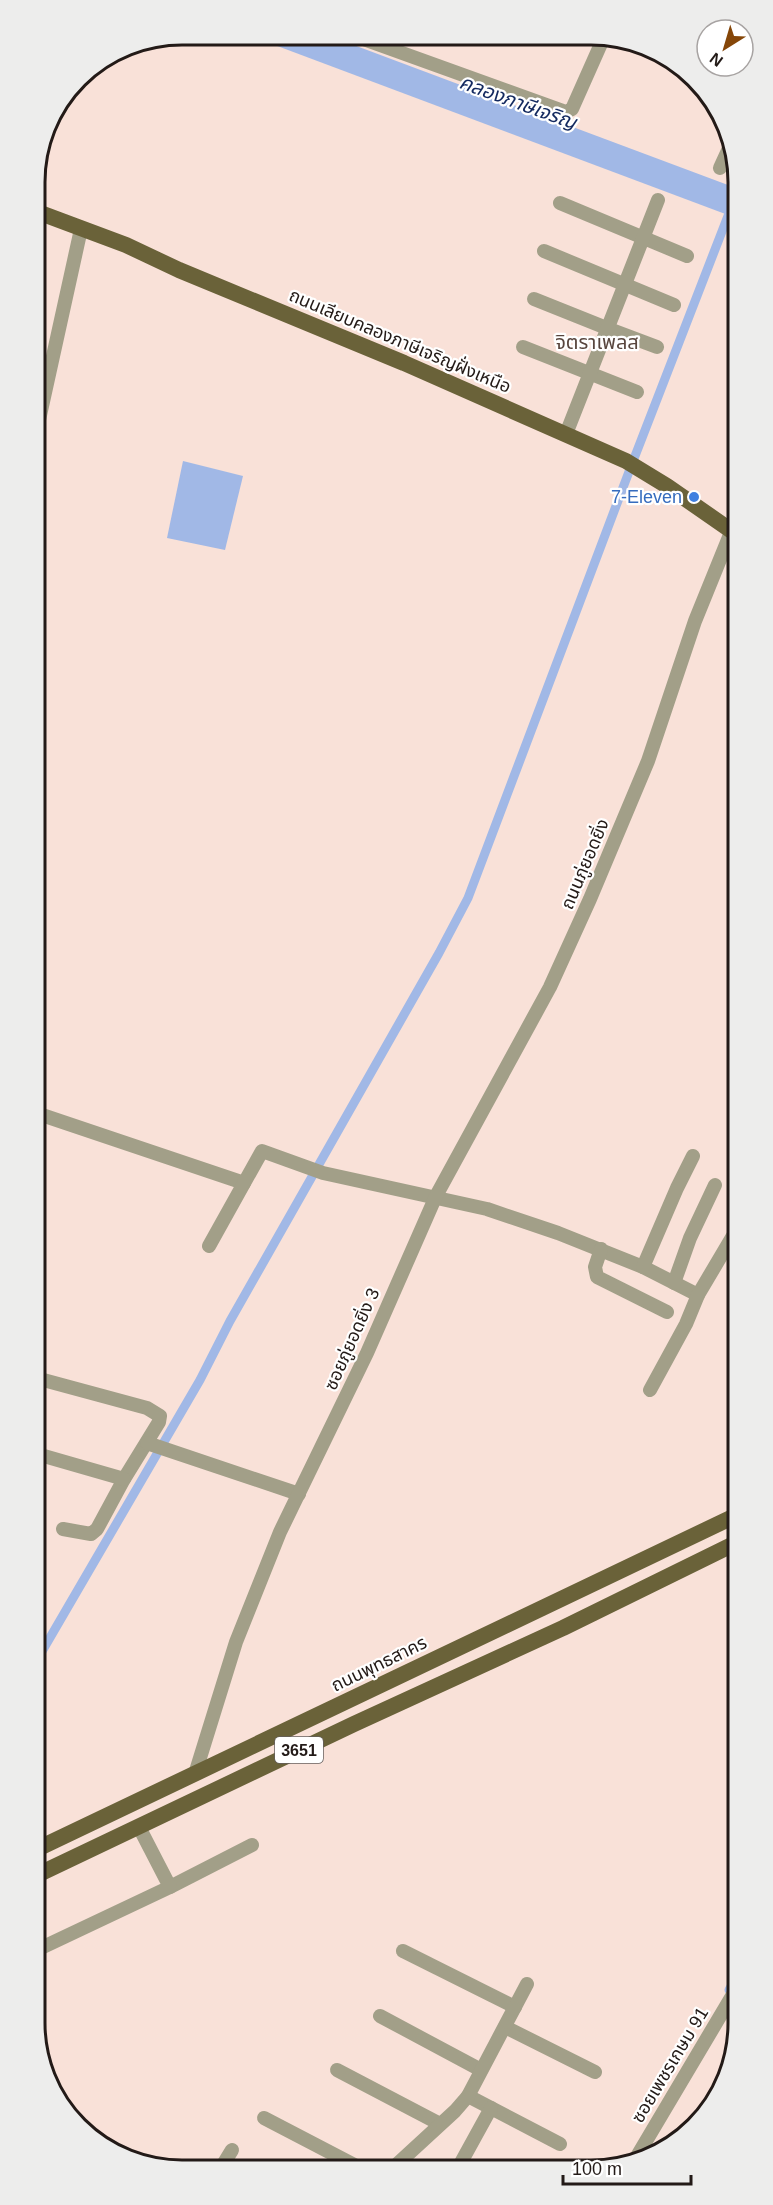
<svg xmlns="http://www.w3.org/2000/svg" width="773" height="2205" font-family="Arial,'Noto Sans Thai',sans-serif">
<rect width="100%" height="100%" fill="#f9e1d8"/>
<g fill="#a1b8e6">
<polygon points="248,35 327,35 736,188 736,218"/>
<polygon points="183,461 243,476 225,550 167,538"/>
</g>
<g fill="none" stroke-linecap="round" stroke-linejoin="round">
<g stroke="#a1b8e6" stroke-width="9">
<polyline points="37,1660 200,1380 230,1321 439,953 468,898 630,469 733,203"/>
<polyline points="729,1990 738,1974"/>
</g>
<g stroke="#a29f88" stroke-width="14">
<polyline points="355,36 566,112 572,109 604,37"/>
<polyline points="720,168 731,144"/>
<polyline points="560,203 687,256"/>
<polyline points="544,251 674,305"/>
<polyline points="534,299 609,329 657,347"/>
<polyline points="523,347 637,392"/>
<polyline points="566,434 658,200"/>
<polyline points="35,438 81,229"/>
<polyline points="36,1113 244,1183"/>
<polyline points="209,1246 262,1151 323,1173 487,1209 558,1233 643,1267 698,1295"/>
<polyline points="601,1249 595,1267 597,1277 667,1312"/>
<polyline points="643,1267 677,1188 693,1156"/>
<polyline points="674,1283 690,1238 715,1185"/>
<polyline points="36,1378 147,1408 160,1416 159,1422 124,1479 97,1529 91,1534 63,1529"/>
<polyline points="650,1390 686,1324 698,1295 737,1229"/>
<polyline points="147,1443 299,1494"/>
<polyline points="37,1454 124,1479"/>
<polyline points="195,1774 236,1642 280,1532 367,1353 436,1196 550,987 590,899 648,761 695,621 736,520"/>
<polyline points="170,1887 252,1845"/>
<polyline points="41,1948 170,1887 139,1827"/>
<polyline points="403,1951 515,2007"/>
<polyline points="380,2016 481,2070"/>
<polyline points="505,2027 595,2072"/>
<polyline points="337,2070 440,2124"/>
<polyline points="468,2096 560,2144"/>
<polyline points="264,2118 360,2168"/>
<polyline points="633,2163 738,1986"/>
<polyline points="221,2168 232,2150"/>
<polyline points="393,2168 455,2111 468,2096 527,1984"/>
<polyline points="458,2168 491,2108"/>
</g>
<g stroke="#6a6239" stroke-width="16">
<polyline points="35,211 126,245 179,270 404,363 626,461 667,486 736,534"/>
<polyline points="37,1849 737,1515"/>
<polyline points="37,1875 354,1724 563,1628 738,1542"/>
</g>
</g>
<circle fill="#3f7fe0" stroke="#fff" stroke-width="2" cx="694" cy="497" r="6"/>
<g text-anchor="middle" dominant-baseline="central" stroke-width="4.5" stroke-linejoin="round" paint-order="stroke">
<rect fill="#fff" stroke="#655f5d" stroke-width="1.5" x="275" y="1737" width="48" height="26" rx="4.5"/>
<g font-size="16" font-weight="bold" fill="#231a17">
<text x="299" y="1750">3651</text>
</g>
<g font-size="18" fill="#231a17" stroke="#fff">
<text transform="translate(400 341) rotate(23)">ถนนเลียบคลองภาษีเจริญฝั่งเหนือ</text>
<text transform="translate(585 864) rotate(-67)">ถนนภู่ยอดยิ่ง</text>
<text transform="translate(352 1339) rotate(-66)">ซอยภู่ยอดยิ่ง 3</text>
<text transform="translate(379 1664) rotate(-26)">ถนนพุทธสาคร</text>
<text transform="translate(670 2065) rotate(-59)">ซอยเพชรเกษม 91</text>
</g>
<g font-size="18" fill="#366cbe" stroke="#fff" text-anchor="end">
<text x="682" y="497">7-Eleven</text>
</g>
<g font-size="20" font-style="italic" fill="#13295f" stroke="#fff">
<text transform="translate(518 102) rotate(20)">คลองภาษีเจริญ</text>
</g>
<g font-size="20" fill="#58453d" stroke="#fff">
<text x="597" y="342">จิตราเพลส</text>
</g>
</g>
<path d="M0 0H773V2205H0ZM182 45H591A137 137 0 0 1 728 182V2023A137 137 0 0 1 591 2160H182A137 137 0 0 1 45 2023V182A137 137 0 0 1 182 45Z" fill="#ededec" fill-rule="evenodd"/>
<path fill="none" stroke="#231a17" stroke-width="3" d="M182 45H591A137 137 0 0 1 728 182V2023A137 137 0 0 1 591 2160H182A137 137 0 0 1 45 2023V182A137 137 0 0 1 182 45Z"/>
<g transform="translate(725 48) rotate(217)"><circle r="28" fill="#ffffff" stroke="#a7a3a2" stroke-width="1.5"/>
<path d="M0-4.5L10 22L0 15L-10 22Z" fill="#854608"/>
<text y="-9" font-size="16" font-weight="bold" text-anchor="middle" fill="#231a17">N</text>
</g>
<path d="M563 2175v9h128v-9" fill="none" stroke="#231a17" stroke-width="3"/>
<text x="572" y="2175" font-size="18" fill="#231a17" stroke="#ffffff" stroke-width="4.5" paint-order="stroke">100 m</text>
</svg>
